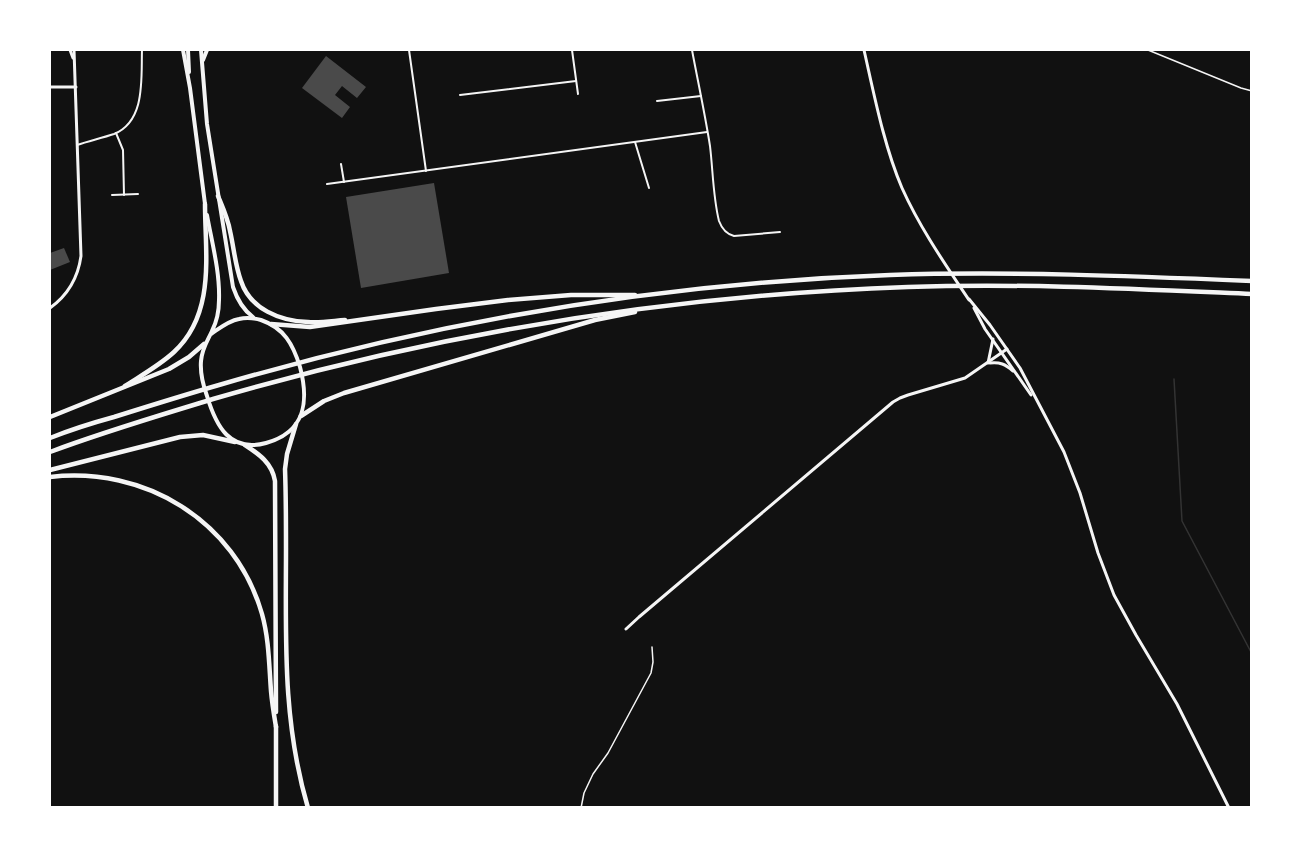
<svg xmlns="http://www.w3.org/2000/svg" width="1301" height="857" font-family="'Work Sans',sans-serif">
<rect width="100%" height="100%" fill="#111"/>
<g fill="none" stroke-linecap="round" stroke-linejoin="round">
<polyline stroke="#333" stroke-width="1.5" points="1174,379 1182,521 1252,654"/>
</g>
<g fill="#4a4a4a">
<polygon points="326,56 366,87 357,98 342,86 335,95 350,107 342,118 302,88"/>
<polygon points="434,183 449,273 361,288 346,197"/>
<polygon points="64,248 70,262 50,270 50,253"/>
</g>
<g fill="none" stroke-linecap="round" stroke-linejoin="round">
<g stroke="#f5f5f5" stroke-width="1.5">
<polyline points="1148,50 1241,88 1252,91"/>
<polyline points="581,808 584,793 593,774 608,753 651,673 653,662 652,647"/>
</g>
<g stroke="#f5f5f5" stroke-width="2">
<polyline points="409,50 426,171"/>
<polyline points="572,50 578,94"/>
<path d="M692,50C698,82 705,114 710,146C713,171 713,197 719,221C722,229 726,234 734,236L780,232"/>
<polyline points="460,95 576,81"/>
<polyline points="657,101 701,96"/>
<polyline points="116,133 123,150 124,195"/>
<polyline points="635,142 649,188"/>
<path d="M77,145C89,141 102,138 114,134C146,121 141,78 142,50"/>
<polyline points="341,164 344,182"/>
<polyline points="327,184 707,132"/>
<polyline points="112,195 138,194"/>
</g>
<g stroke="#f5f5f5" stroke-width="3">
<polyline points="70,50 73,58"/>
<path d="M864,50C874,94 884,146 902,188C920,228 945,264 969,300"/>
<polyline points="50,87 76,87"/>
<polyline points="969,299 990,325 1020,368 1064,452 1080,493 1098,553 1114,595 1136,635 1177,704 1229,808"/>
<path d="M50,308C68,295 78,278 81,256L74,50"/>
<polyline points="974,308 985,329 1031,395"/>
<polyline points="988,363 993,339"/>
<path d="M990,363C1000,362 1005,364 1013,371"/>
<polyline points="626,629 639,617 893,402 900,398 908,395 965,378 1007,349"/>
</g>
<g stroke="#f5f5f5" stroke-width="4">
<polyline points="183,50 190,88 205,204"/>
<polyline points="188,50 189,72"/>
<path d="M201,50L207,124L233,287C237,299 242,309 253,317"/>
<polyline points="203,60 207,50"/>
<path d="M207,215C212,243 220,272 219,300C219,311 217,321 212,331C207,342 202,348 201,361C200,373 203,385 207,396C216,426 230,453 266,443C306,432 309,401 300,367C293,344 284,328 261,320C254,318 247,317 239,319C228,321 220,328 211,334"/>
</g>
<g stroke="#f5f5f5" stroke-width="4.5">
<path d="M218,196C223,208 228,219 230,231C234,248 235,265 241,281C250,309 280,321 308,322C320,323 332,321 345,320"/>
<polyline points="271,324 310,327 436,309 508,300 571,295 635,295"/>
<path d="M125,386C142,375 160,365 174,352C216,313 205,254 205,204"/>
<polyline points="301,416 324,401 344,393 595,320 635,312"/>
<polyline points="50,417 169,369 189,357 204,344"/>
<path d="M296,424L287,454L285,469C286,495 286,522 286,548C286,637 282,720 308,808"/>
<path d="M50,438C70,430 92,423 114,417C149,406 184,395 219,385C437,321 663,283 890,275C1010,271 1131,276 1252,281"/>
<path d="M245,445C259,454 272,463 275,481L276,712"/>
<path d="M50,452C103,432 158,416 213,399C439,333 673,295 908,287C1023,283 1137,289 1252,294"/>
<polyline points="50,470 180,437 203,435 235,442"/>
<path d="M50,477C144,466 235,520 262,614C269,639 269,664 271,691C272,703 274,715 276,727"/>
<polyline points="276,808 276,726"/>
</g>
</g>
<rect width="1301" height="857" fill="none" stroke="#ffffff" stroke-width="102"/>
</svg>
